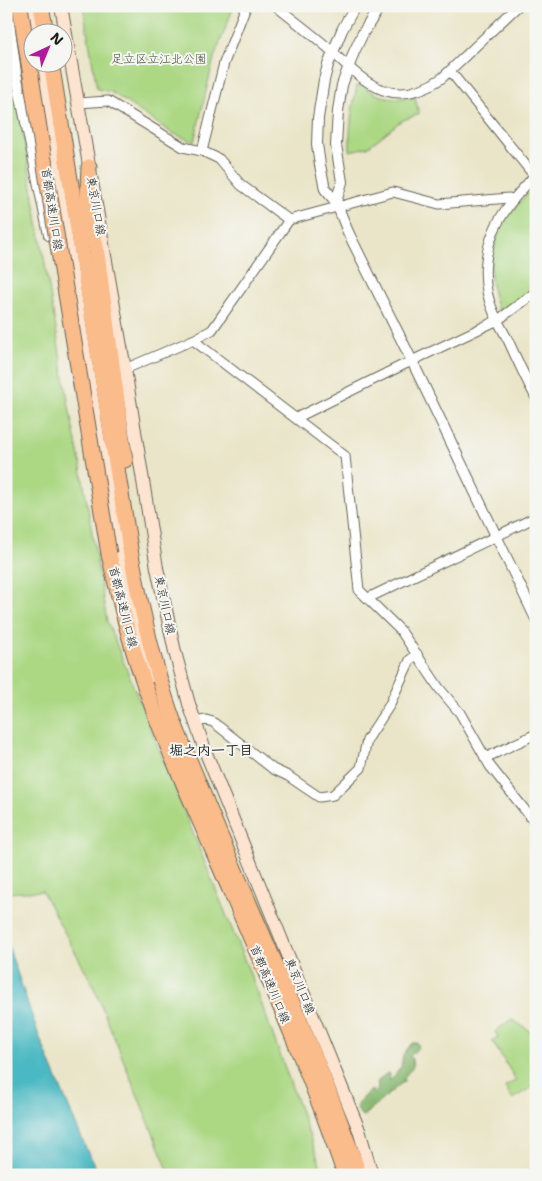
<svg xmlns="http://www.w3.org/2000/svg" width="542" height="1181" font-family="'Shantell Sans','Klee One',sans-serif">
<rect width="100%" height="100%" fill="#f6f6f2"/>
<filter id="ink" filterUnits="userSpaceOnUse"><feTurbulence type="fractalNoise" baseFrequency=".02" numOctaves="2"/><feDisplacementMap in="SourceGraphic" scale="10" xChannelSelector="R" yChannelSelector="G"/><feConvolveMatrix kernelMatrix="1 2 1 2 8 2 1 2 1" color-interpolation-filters="sRGB"/></filter>
<filter id="wash" filterUnits="userSpaceOnUse"><feTurbulence type="fractalNoise" baseFrequency=".0096" numOctaves="4" result="noise"/><feDisplacementMap in="SourceGraphic" scale="20" xChannelSelector="R" yChannelSelector="G"/><feGaussianBlur stdDeviation="1.12" result="paint"/><feColorMatrix in="noise" values="0 0 0 0 0 0 0 0 0 0 0 0 0 0 0 0 0 1.4 0 .05"/><feComposite in="paint" operator="in"/></filter>
<g filter="url(#wash)">
<rect width="100%" height="100%" fill="#eae5c8"/>
<g fill="#acd884" stroke="#647a50">
<polygon points="83,6 234,6 214,58 194,142 172,133 111,92 97,89"/>
<polygon points="6,32 69,407 81,467 107,621 255,986 324,1175 170,1175 92,983 42,891 6,893"/>
<path d="M362,85C377,99 396,99 415,97L419,114L401,121L368,147L350,151C349,128 352,108 357,86Z"/>
<path d="M534,186L536,187V287L503,312L498,310C488,282 487,250 504,223C512,210 524,198 534,186Z"/>
<polygon points="511,1019 536,1035 536,1085 512,1099 505,1087 516,1080 492,1041 498,1037 495,1032"/>
</g>
<path fill="#89b872" stroke="#526a47" d="M412,1043H417L419,1047L410,1056L412,1059L413,1067C410,1071 404,1075 404,1081L363,1116L361,1115C359,1112 357,1110 357,1107C357,1101 367,1093 372,1090L373,1094C378,1091 379,1088 377,1083L379,1080L387,1073L389,1074V1080L392,1079L401,1067L403,1055Z"/>
<polygon fill="#4bb9c3" stroke="#346a70" points="6,940 39,1036 88,1153 100,1175 6,1175"/>
</g>
<g filter="url(#ink)">
<g fill="none" stroke-linecap="round" stroke-linejoin="round">
<defs>
<g id="minor">
<path d="M276,6C293,20 311,33 327,47C364,81 391,113 442,78L518,6"/>
<polyline points="450,71 536,178"/>
<polyline points="78,103 108,101 183,147 202,151 219,159 241,185 289,220 393,192 439,204 509,198 513,200"/>
<polyline points="202,151 224,63 246,6"/>
<path d="M534,176C525,187 514,197 507,208C485,238 478,278 494,313C498,322 503,331 508,340C517,360 526,379 536,398"/>
<polyline points="193,340 345,456 359,590 401,631 439,688 460,713 490,766 536,824"/>
<polyline points="125,369 193,340 212,330 289,220"/>
<polyline points="296,418 401,366 498,320 536,292"/>
<polyline points="368,598 536,517"/>
<polyline points="195,722 206,720 213,722 273,769 288,776 319,797 333,795 361,768 367,740 389,706 410,660 417,654"/>
<polyline points="485,758 536,734"/>
</g>
<g id="tertiary">
<polyline points="7,6 16,73 49,235"/>
<polyline points="355,6 342,30 328,65 324,80 318,118 317,144 320,165 325,189 336,202 348,232 412,361 536,619"/>
<polyline points="336,202 342,182 336,145 338,111 342,85 354,52 363,33 380,6"/>
</g>
<g id="secondary">
<polyline points="29,6 33,32"/>
<polyline points="61,6 125,369 157,568 175,652 189,704 206,753 359,1130 372,1175"/>
<polyline points="38,62 99,442 132,612 151,676"/>
</g>
<g id="motorway">
<polyline points="41,6 46,32"/>
<path d="M51,62L131,555C141,607 152,659 169,709C179,738 192,766 203,794C254,921 315,1044 359,1175"/>
<polyline points="89,167 87,210 96,247 125,460"/>
<path d="M109,554C118,593 127,633 140,671C160,733 188,793 214,853C260,959 308,1065 345,1175"/>
</g>
</defs>
<use href="#minor" stroke="#646258" stroke-width="11"/>
<use href="#tertiary" stroke="#646258" stroke-width="12"/>
<use href="#secondary" stroke="#646258" stroke-width="14"/>
<use href="#motorway" stroke="#646258" stroke-width="17"/>
<use href="#minor" stroke="#fff" stroke-width="9"/>
<use href="#tertiary" stroke="#fff" stroke-width="10"/>
<use href="#secondary" stroke="#fde4d0" stroke-width="12"/>
<use href="#motorway" stroke="#f9bc8a" stroke-width="15"/>
<defs>
<polyline id="motorway-bridge" points="20,6 48,185 109,554"/>
</defs>
<use href="#motorway-bridge" stroke="#646258" stroke-width="17" stroke-linecap="butt"/>
<use href="#motorway-bridge" stroke="#f9bc8a" stroke-width="15"/>
</g>
</g>
<g text-anchor="middle" dominant-baseline="central" stroke-width="4" stroke-linejoin="round" paint-order="stroke">
<g font-size="12" fill="#47543b" stroke="#f6f6f2">
<text x="159" y="59">足立区立江北公園</text>
</g>
<g font-size="12" fill="#1c1c1c" stroke="#f6f6f2">
<text transform="translate(96 206) rotate(80)">東京川口線</text>
<text transform="translate(52 209) rotate(81)">首都高速川口線</text>
<text transform="translate(165 605) rotate(78)">東京川口線</text>
<text transform="translate(123 607) rotate(76)">首都高速川口線</text>
<text transform="translate(270 984) rotate(67)">首都高速川口線</text>
<text transform="translate(300 986) rotate(68)">東京川口線</text>
</g>
<g font-size="14" font-weight="bold" fill="#1c1c1c" stroke="#f6f6f2">
<text x="211" y="750">堀之内一丁目</text>
</g>
</g>
<rect width="542" height="1181" fill="none" stroke="#f6f6f2" stroke-width="25"/>
<g transform="translate(48 48) rotate(44)"><circle r="24" fill="#f6f6f2" stroke="#9f9f9c"/>
<path d="M0-4L9 19L0 12L-9 19Z" fill="#b5179e"/>
<text y="-8" font-size="14" font-weight="bold" text-anchor="middle" fill="#1c1c1c">N</text>
</g>
</svg>
